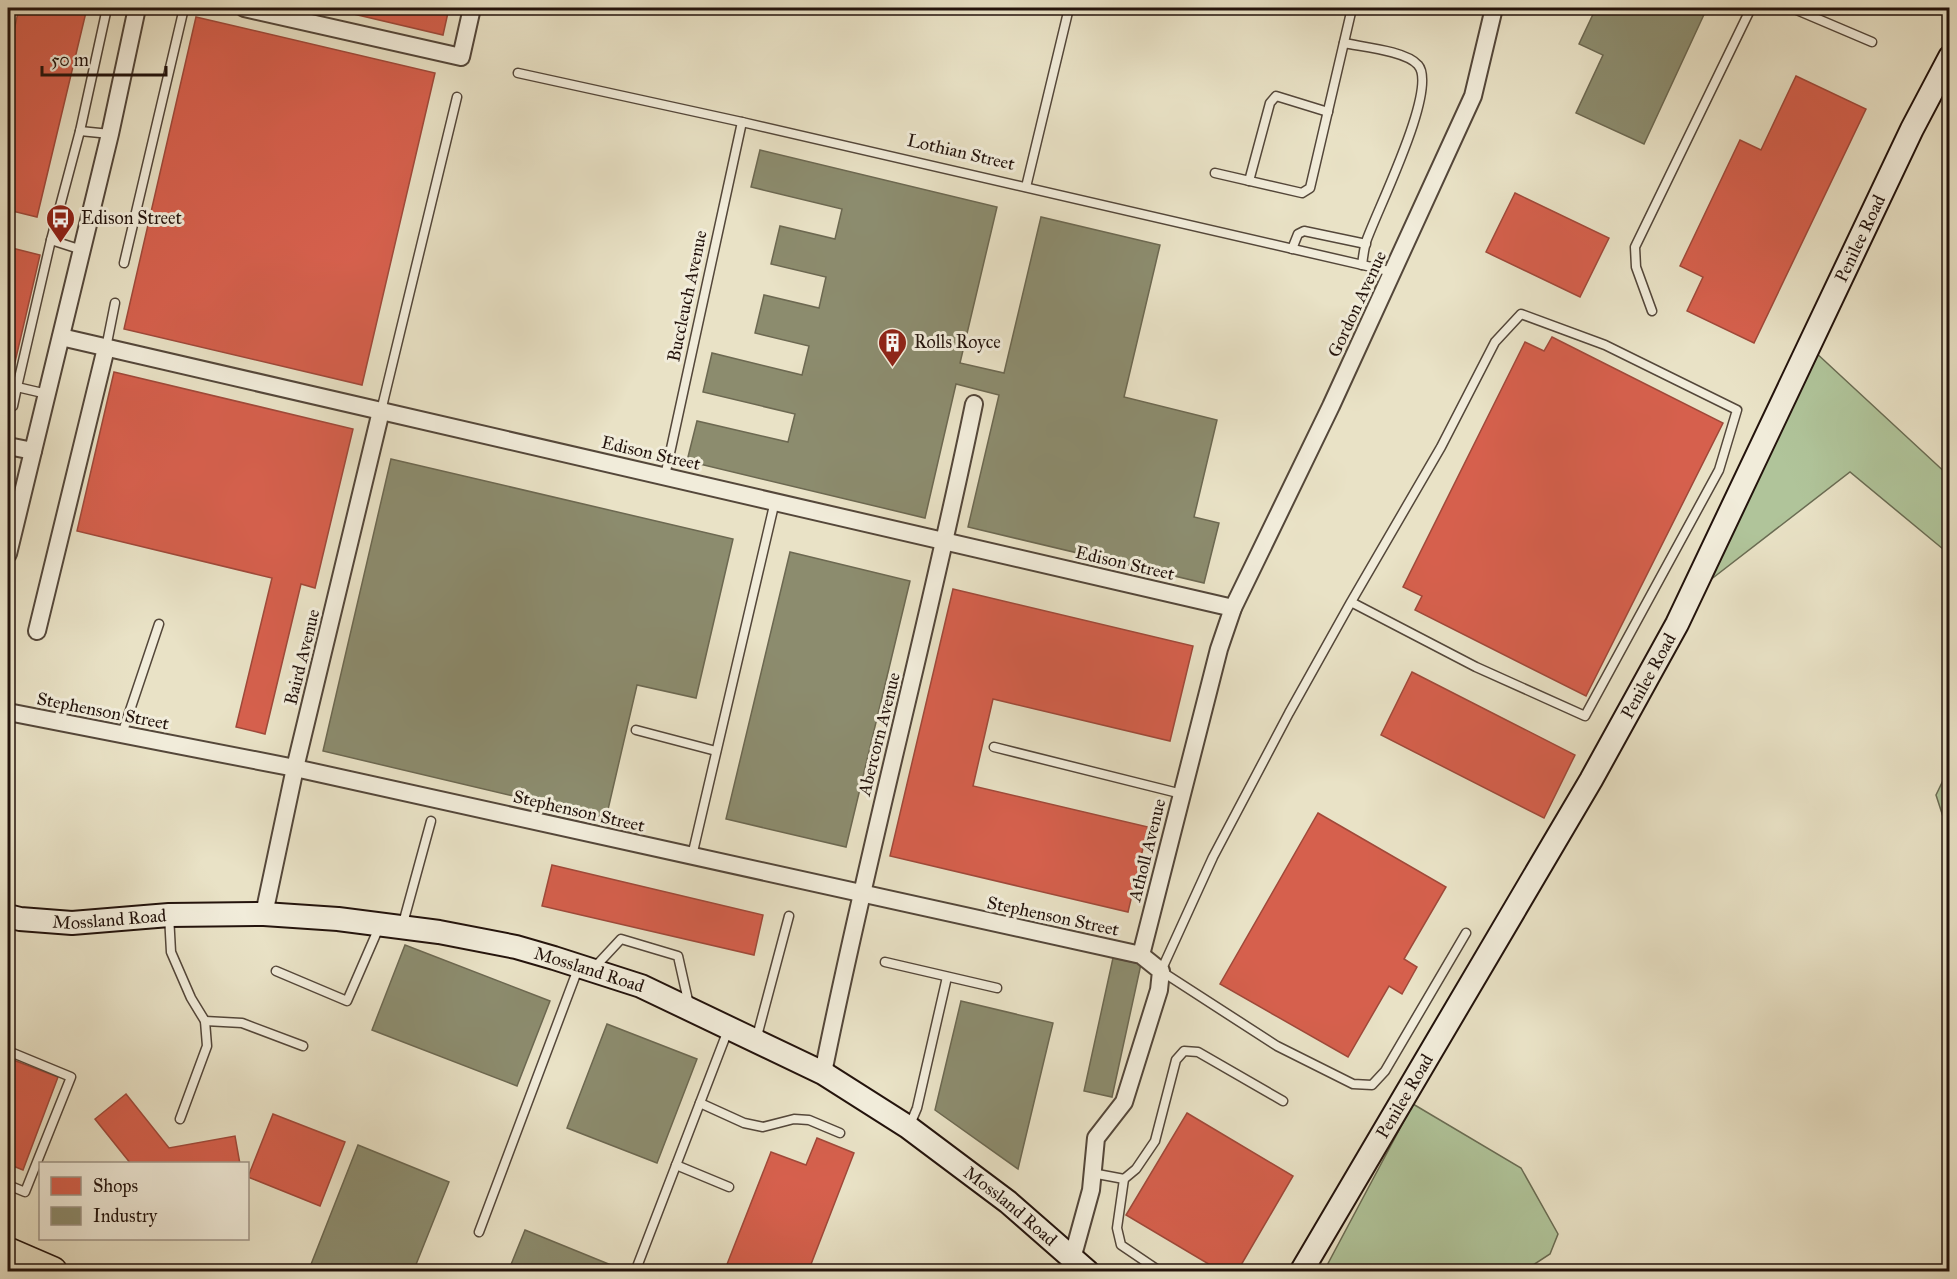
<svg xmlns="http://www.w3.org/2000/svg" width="1957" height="1279" font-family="'IM FELL Great Primer',serif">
<rect width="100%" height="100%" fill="#e9e2c6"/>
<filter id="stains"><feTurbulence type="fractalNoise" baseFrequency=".00333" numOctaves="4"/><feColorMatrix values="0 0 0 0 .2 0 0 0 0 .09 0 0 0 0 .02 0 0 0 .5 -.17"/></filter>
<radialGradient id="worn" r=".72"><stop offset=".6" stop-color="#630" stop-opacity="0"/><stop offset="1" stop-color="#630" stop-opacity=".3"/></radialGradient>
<g fill="#b0c49a" stroke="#6a6c53" stroke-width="1.5">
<polygon points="1814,351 1949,476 1949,554 1850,472 1705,584"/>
<polygon points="1949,768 1950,835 1949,835 1936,795"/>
<polygon points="1413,1104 1521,1168 1558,1234 1550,1254 1524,1271 1324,1271"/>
</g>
<g fill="#d6604d" stroke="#a0493a" stroke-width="1.5">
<polygon points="19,8 87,8 37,217 8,210 8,57"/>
<polygon points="328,8 449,8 443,35"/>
<polygon points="196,17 435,73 362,385 124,329"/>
<polygon points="1796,76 1866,109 1754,343 1687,311 1703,277 1680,266 1740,140 1761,150"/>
<polygon points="1515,193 1609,238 1580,297 1486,252"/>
<polygon points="8,247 40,255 8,392"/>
<polygon points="1552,337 1723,423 1586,696 1415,610 1422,596 1403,587 1525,342 1544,351"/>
<polygon points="114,372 353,429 315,588 301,584 265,734 236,727 272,578 77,531"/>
<polygon points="953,589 1193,646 1170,741 993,699 973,786 1148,827 1128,912 890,856"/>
<polygon points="1412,672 1575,755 1544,818 1381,735"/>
<polygon points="1318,813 1446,887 1404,959 1417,967 1402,994 1389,986 1348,1057 1220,984"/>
<polygon points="552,865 763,915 754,955 542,906"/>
<polygon points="8,1058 58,1077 23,1170 8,1164"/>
<polygon points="126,1094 169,1148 235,1136 240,1164 131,1164 95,1119"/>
<polygon points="1187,1113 1293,1176 1237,1272 1222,1272 1126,1215"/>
<polygon points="273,1114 345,1142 320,1206 248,1177"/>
<polygon points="817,1138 854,1153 808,1272 724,1272 771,1152 806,1165"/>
</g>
<g fill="#8c8c6e" stroke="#6c6851" stroke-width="1.5">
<polygon points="1596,8 1707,8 1644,144 1576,113 1603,55 1579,44"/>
<polygon points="760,150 997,207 960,363 1004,373 1041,217 1160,245 1124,397 1217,420 1194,517 1219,523 1204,583 968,527 999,395 956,384 925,518 687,461 697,421 788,442 795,414 703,392 712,353 802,375 809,346 755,333 764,295 819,308 826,277 771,264 780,226 835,239 842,209 751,187"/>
<polygon points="391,459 733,539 696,698 637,685 606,818 323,751"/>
<polygon points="790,552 910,581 846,847 726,819"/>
<polygon points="405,945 550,1001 517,1086 372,1030"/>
<polygon points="1113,958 1141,964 1112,1097 1084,1091"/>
<polygon points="961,1001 1053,1023 1018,1169 935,1110"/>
<polygon points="607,1024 697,1059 657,1163 567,1128"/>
<polygon points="358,1145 449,1182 413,1272 308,1272"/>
<polygon points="525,1230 616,1267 615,1272 508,1272"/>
</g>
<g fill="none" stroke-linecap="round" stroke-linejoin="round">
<defs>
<g id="lane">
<polyline points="1792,8 1872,42"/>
<path d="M1344,43C1363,47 1406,51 1418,65C1439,88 1376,212 1366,242C1364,249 1363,257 1362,265"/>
<polyline points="518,73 742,122 1393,272"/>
<polyline points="80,131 110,134"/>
<polyline points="1215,173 1302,193 1310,188 1352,8"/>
<polyline points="1249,181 1270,103 1276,96 1328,112"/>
<polyline points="1026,187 1069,8"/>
<polyline points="1292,249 1298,234 1304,231 1366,244"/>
<polyline points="82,250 51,240 80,131 107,8"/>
<polyline points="124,263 184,8"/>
<polyline points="1652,311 1636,267 1635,247 1751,8"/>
<polyline points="106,348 115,303"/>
<polyline points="47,394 17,387 51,240"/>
<polyline points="13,406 17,387"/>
<polyline points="381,411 457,97"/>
<polyline points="665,476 742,122"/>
<polyline points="1351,602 1441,447 1495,342 1521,314 1605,345 1737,410 1719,470 1585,716 1476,667 1351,602 1289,713 1213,857 1161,971 1277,1046 1353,1084 1372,1085 1385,1071 1466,933"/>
<polyline points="636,730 716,751"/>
<polyline points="122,734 159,624"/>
<polyline points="994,747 1182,794"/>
<polyline points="692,856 775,501"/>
<polyline points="169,915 171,952 191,998 205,1021 207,1046 180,1119"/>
<polyline points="402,927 431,821"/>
<polyline points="885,962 997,988"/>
<polyline points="594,968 621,939 678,956 689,1005"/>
<polyline points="276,971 347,1001 380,925"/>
<polyline points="205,1021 242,1023 303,1046"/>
<polyline points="756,1040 789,916"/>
<polyline points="8,1051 71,1077 25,1192 8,1185"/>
<polyline points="700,1103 744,1123 763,1127 794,1119 809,1120 840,1133"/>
<polyline points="909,1127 917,1108 947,977"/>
<polyline points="676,1165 729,1187"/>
<polyline points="1092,1173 1124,1179"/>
<polyline points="479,1232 579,966"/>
<polyline points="635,1272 728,1030"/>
<polyline points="1161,1272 1121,1245 1117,1228 1124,1179 1136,1169 1155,1141 1176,1060 1184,1051 1198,1052 1283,1101"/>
</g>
<g id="street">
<polyline points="244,8 461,57 472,8"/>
<polyline points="61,337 1233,608"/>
<polyline points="8,446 33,451"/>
<polyline points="8,554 110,134 137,8"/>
<polyline points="37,631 106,348"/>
<polyline points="8,712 295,768 1141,955 1161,971 1159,990 1124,1102 1096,1138 1091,1190 1072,1259"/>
<polyline points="264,914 295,768 381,411"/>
<polyline points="1141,955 1219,649 1233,608 1331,406 1473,96 1494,8"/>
<path d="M823,1073C868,849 928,628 974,404"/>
</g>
<g id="secondary">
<path id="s1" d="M8,916L20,919L72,923L169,915L264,914L338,919L439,932L516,947L554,958L641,986L823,1073L908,1127L1008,1202L1088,1272"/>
<path id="s2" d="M1301,1272L1591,780L1677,624L1912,129L1950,57"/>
</g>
<polyline id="highway" points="8,1253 52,1272"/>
</defs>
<use href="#lane" stroke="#54473a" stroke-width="11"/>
<use href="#street" stroke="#54473a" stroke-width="20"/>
<use href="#secondary" stroke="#23130c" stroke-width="26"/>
<use href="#highway" stroke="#23130c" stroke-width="33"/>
<use href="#lane" stroke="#f1ecda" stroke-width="8"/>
<use href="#street" stroke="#f1ecda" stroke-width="16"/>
<use href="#secondary" stroke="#f1ecda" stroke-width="22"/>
<use href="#highway" stroke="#e9e2c6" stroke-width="30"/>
</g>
<defs>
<symbol id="bus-pin" viewBox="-11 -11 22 30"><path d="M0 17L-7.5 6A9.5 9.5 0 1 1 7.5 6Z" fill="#8f2418" stroke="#f1ecda"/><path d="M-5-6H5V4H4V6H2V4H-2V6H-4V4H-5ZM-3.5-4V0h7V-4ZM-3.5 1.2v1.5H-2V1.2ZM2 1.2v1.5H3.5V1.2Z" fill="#fff"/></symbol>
<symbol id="building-pin" viewBox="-11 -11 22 30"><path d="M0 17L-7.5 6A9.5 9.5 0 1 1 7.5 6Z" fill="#8f2418" stroke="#f1ecda"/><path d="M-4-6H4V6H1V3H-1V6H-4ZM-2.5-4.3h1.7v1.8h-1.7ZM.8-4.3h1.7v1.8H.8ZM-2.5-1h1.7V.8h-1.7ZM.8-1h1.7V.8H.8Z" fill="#fff"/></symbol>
</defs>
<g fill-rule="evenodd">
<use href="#bus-pin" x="44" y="202" width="33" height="45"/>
<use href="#building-pin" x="876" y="326" width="33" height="45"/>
</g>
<g text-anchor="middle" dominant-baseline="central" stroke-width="6" stroke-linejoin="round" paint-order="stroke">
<g font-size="18" fill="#23130c" stroke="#f1ecda">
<text transform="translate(961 152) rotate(13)">Lothian Street</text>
<text stroke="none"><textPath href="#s2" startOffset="1176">Penilee Road</textPath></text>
<text transform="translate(687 296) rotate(-78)">Buccleuch Avenue</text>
<text transform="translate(1357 304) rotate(-65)">Gordon Avenue</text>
<text transform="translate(651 453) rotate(13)">Edison Street</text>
<text transform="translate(1125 563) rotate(13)">Edison Street</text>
<text transform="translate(302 657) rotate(-76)">Baird Avenue</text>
<text stroke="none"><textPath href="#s2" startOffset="690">Penilee Road</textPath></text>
<text transform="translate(103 711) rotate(11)">Stephenson Street</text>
<text transform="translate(879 734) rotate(-76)">Abercorn Avenue</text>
<text transform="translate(579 811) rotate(13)">Stephenson Street</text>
<text transform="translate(1147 850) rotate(-76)">Atholl Avenue</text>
<text transform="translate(1053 916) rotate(12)">Stephenson Street</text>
<text stroke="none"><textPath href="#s1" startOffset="102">Mossland Road</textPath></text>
<text stroke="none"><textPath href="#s1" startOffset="588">Mossland Road</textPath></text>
<text stroke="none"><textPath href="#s2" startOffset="204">Penilee Road</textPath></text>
<text stroke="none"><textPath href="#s1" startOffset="1074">Mossland Road</textPath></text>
</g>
<g font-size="18" fill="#23130c" stroke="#f1ecda" text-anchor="start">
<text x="81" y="218">Edison Street</text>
<text x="914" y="342">Rolls Royce</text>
</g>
</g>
<rect width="1957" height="1279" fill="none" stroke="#e9e2c6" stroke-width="30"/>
<rect x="9" y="9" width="1939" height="1261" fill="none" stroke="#23130c" stroke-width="3"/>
<rect x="15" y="15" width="1927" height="1249" fill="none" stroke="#23130c" stroke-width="1.5"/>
<rect x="39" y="1162" width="210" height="78" fill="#f1ecda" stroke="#9f9588" stroke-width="1.5"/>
<rect x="51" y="1177" width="30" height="18" fill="#d6604d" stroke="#9f9588" stroke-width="1.5"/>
<text x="93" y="1192" font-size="18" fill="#23130c">Shops</text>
<rect x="51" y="1207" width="30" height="18" fill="#8c8c6e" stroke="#9f9588" stroke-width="1.5"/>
<text x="93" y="1222" font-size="18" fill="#23130c">Industry</text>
<path d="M42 66v9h124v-9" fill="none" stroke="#23130c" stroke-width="3"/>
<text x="51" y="66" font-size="18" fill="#23130c" stroke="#f1ecda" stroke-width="4.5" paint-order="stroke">50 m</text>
<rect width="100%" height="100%" filter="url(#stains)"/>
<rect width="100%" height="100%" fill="url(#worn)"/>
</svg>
